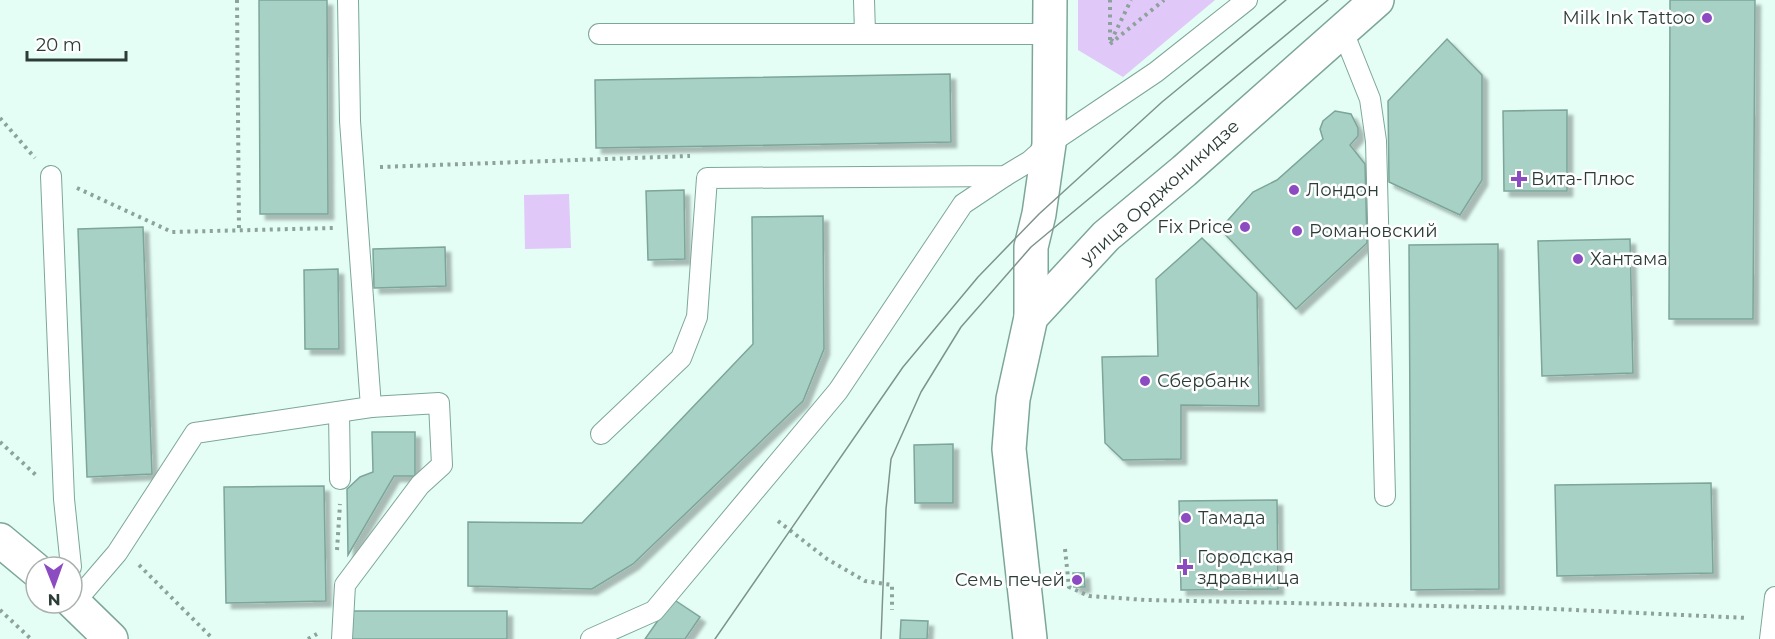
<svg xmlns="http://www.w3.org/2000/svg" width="1775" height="639" font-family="Montserrat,sans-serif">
<defs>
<filter id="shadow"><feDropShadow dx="5.5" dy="5.5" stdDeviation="1.5" flood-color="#0004"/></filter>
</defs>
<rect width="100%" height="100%" fill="#e4fef5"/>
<g fill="#e0c8f8">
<polygon points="1078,0 1215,0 1123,77 1078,50"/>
<polygon points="569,194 571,248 525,249 524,195"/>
</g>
<g fill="#a7d1c4" stroke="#7da599" stroke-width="1.5" filter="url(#shadow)">
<polygon points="259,0 327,0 328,214 260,214"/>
<polygon points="1670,0 1755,0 1753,319 1669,319"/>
<polygon points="1447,39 1482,75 1482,180 1460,215 1389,182 1388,101"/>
<polygon points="950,74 951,142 596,148 595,80"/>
<polygon points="1567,110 1567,191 1504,191 1503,111"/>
<polygon points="1335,111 1351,114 1358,128 1358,136 1350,145 1365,164 1367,243 1296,309 1220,229 1253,192 1277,180 1323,139 1320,129 1323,121"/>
<polygon points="684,190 685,259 648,260 646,191"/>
<polygon points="823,216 824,349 803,401 633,564 592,589 468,586 468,522 582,523 753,344 752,217"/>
<polygon points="143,227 152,474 87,477 78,229"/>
<polygon points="1202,238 1257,293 1259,406 1181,405 1181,459 1123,460 1105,443 1102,357 1158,356 1156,279"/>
<polygon points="1630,239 1633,373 1542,376 1538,241"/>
<polygon points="1498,244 1499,589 1411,590 1409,245"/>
<polygon points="445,247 446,286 374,288 373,249"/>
<polygon points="338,269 339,349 305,349 304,270"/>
<polygon points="372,432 415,432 415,476 394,476 348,555 347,489 360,477 373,472"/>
<polygon points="953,444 953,503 915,503 914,445"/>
<polygon points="1711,483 1713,573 1557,576 1555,485"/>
<polygon points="324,486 326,601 226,603 224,487"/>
<polygon points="1277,500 1278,589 1181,590 1179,501"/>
<polygon points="1073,573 1084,573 1085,587 1074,587"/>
<polygon points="673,599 700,617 685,639 645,639"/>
<rect x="351" y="611" width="156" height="28"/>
<polygon points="901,620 928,621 927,639 900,639"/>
</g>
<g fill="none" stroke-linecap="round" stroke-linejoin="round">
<defs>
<g id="service">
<polyline points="864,0 865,33"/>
<polyline points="1342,29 1370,99 1376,141 1385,496"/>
<polyline points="599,34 1050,34"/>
<polyline points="51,176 64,499 71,567"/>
<polyline points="339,412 340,479"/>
<polyline points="601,434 681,358 697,317 707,178 1005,176 1030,161 1049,144 1156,72 1247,0"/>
<polyline points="74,603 117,553 195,433 371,407 350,121 348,0"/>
<polyline points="342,639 345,585 420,485 442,465 439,403 371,407"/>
<polyline points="591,639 654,611 838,391 963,204 1005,176"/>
<polyline points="1770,639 1775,597"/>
</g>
<g id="tertiary">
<polyline points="1031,317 1031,247 1039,214 1049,144 1050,0"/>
<polyline points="0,540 36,570"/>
<polyline points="72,601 111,639"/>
<polyline points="1030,639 1009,449 1013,399 1031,317 1106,236 1184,171 1377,0"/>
</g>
</defs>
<use href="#service" stroke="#7da699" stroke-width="22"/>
<use href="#tertiary" stroke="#7da699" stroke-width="36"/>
<g stroke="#8da29b" stroke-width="4" stroke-dasharray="3 4.5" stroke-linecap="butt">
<polyline points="237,0 239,230"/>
<polyline points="1110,40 1110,0"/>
<polyline points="1111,41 1131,0"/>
<polyline points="1110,44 1164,0"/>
<polyline points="0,118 35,158"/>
<polyline points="380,167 690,156"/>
<polyline points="77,188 172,232 333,228"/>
<polyline points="0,442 37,476"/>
<polyline points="778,521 827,559 865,581 892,585 892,610"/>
<polyline points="1065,549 1069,587 1089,596 1146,600 1532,608 1747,618"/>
<polyline points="337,550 340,504"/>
<polyline points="139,565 213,639"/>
<polyline points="0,610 31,639"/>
<polyline points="308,639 317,634"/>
</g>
<use href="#service" stroke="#fff" stroke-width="20"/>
<use href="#tertiary" stroke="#fff" stroke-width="33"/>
<g stroke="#7e938c" stroke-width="1.5">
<polyline points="715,639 903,367 978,277 1039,214 1162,102 1286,0"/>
<polyline points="881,639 886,509 891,459 921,392 961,327 1031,247 1328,0"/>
</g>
</g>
<g fill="#8c4bc0" stroke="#fff" stroke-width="2">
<circle cx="1707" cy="18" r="6"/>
<path d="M1516 170h6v6h6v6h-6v6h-6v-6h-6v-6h6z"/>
<circle cx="1294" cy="190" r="6"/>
<circle cx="1245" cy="227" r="6"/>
<circle cx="1297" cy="231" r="6"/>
<circle cx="1578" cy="259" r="6"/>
<circle cx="1145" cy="381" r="6"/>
<circle cx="1186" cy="518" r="6"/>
<path d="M1182 558h6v6h6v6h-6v6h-6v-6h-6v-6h6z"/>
<circle cx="1077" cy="580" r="6"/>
</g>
<g text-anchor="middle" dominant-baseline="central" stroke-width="5" stroke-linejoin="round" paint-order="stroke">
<g font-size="18" fill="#2c3d38" stroke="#fff" text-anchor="start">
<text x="1695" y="18" text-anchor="end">Milk Ink Tattoo</text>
<text x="1531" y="179">Вита-Плюс</text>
<text x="1306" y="190">Лондон</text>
<text x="1233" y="227" text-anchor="end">Fix Price</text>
<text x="1309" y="231">Романовский</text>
<text x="1590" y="259">Хантама</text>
<text x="1157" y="381">Сбербанк</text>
<text x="1198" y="518">Тамада</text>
<text x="1197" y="557">Городская<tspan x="1197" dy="21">здравница</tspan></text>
<text x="1065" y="580" text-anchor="end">Семь печей</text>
</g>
<g font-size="18" fill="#2c3d38" stroke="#fff">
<text transform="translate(1160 192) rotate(-42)">улица Орджоникидзе</text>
</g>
</g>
<g transform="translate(54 585) rotate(179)"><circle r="28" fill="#ffffff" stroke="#abb1af" stroke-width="1.5"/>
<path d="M0-4.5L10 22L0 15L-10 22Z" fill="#8c4bc0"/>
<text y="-9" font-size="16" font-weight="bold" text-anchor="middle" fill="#2c3d38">N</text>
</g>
<path d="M27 51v9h99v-9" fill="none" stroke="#2c3d38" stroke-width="3"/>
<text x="36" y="51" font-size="18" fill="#2c3d38" stroke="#ffffff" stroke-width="4.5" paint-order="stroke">20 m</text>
</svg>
